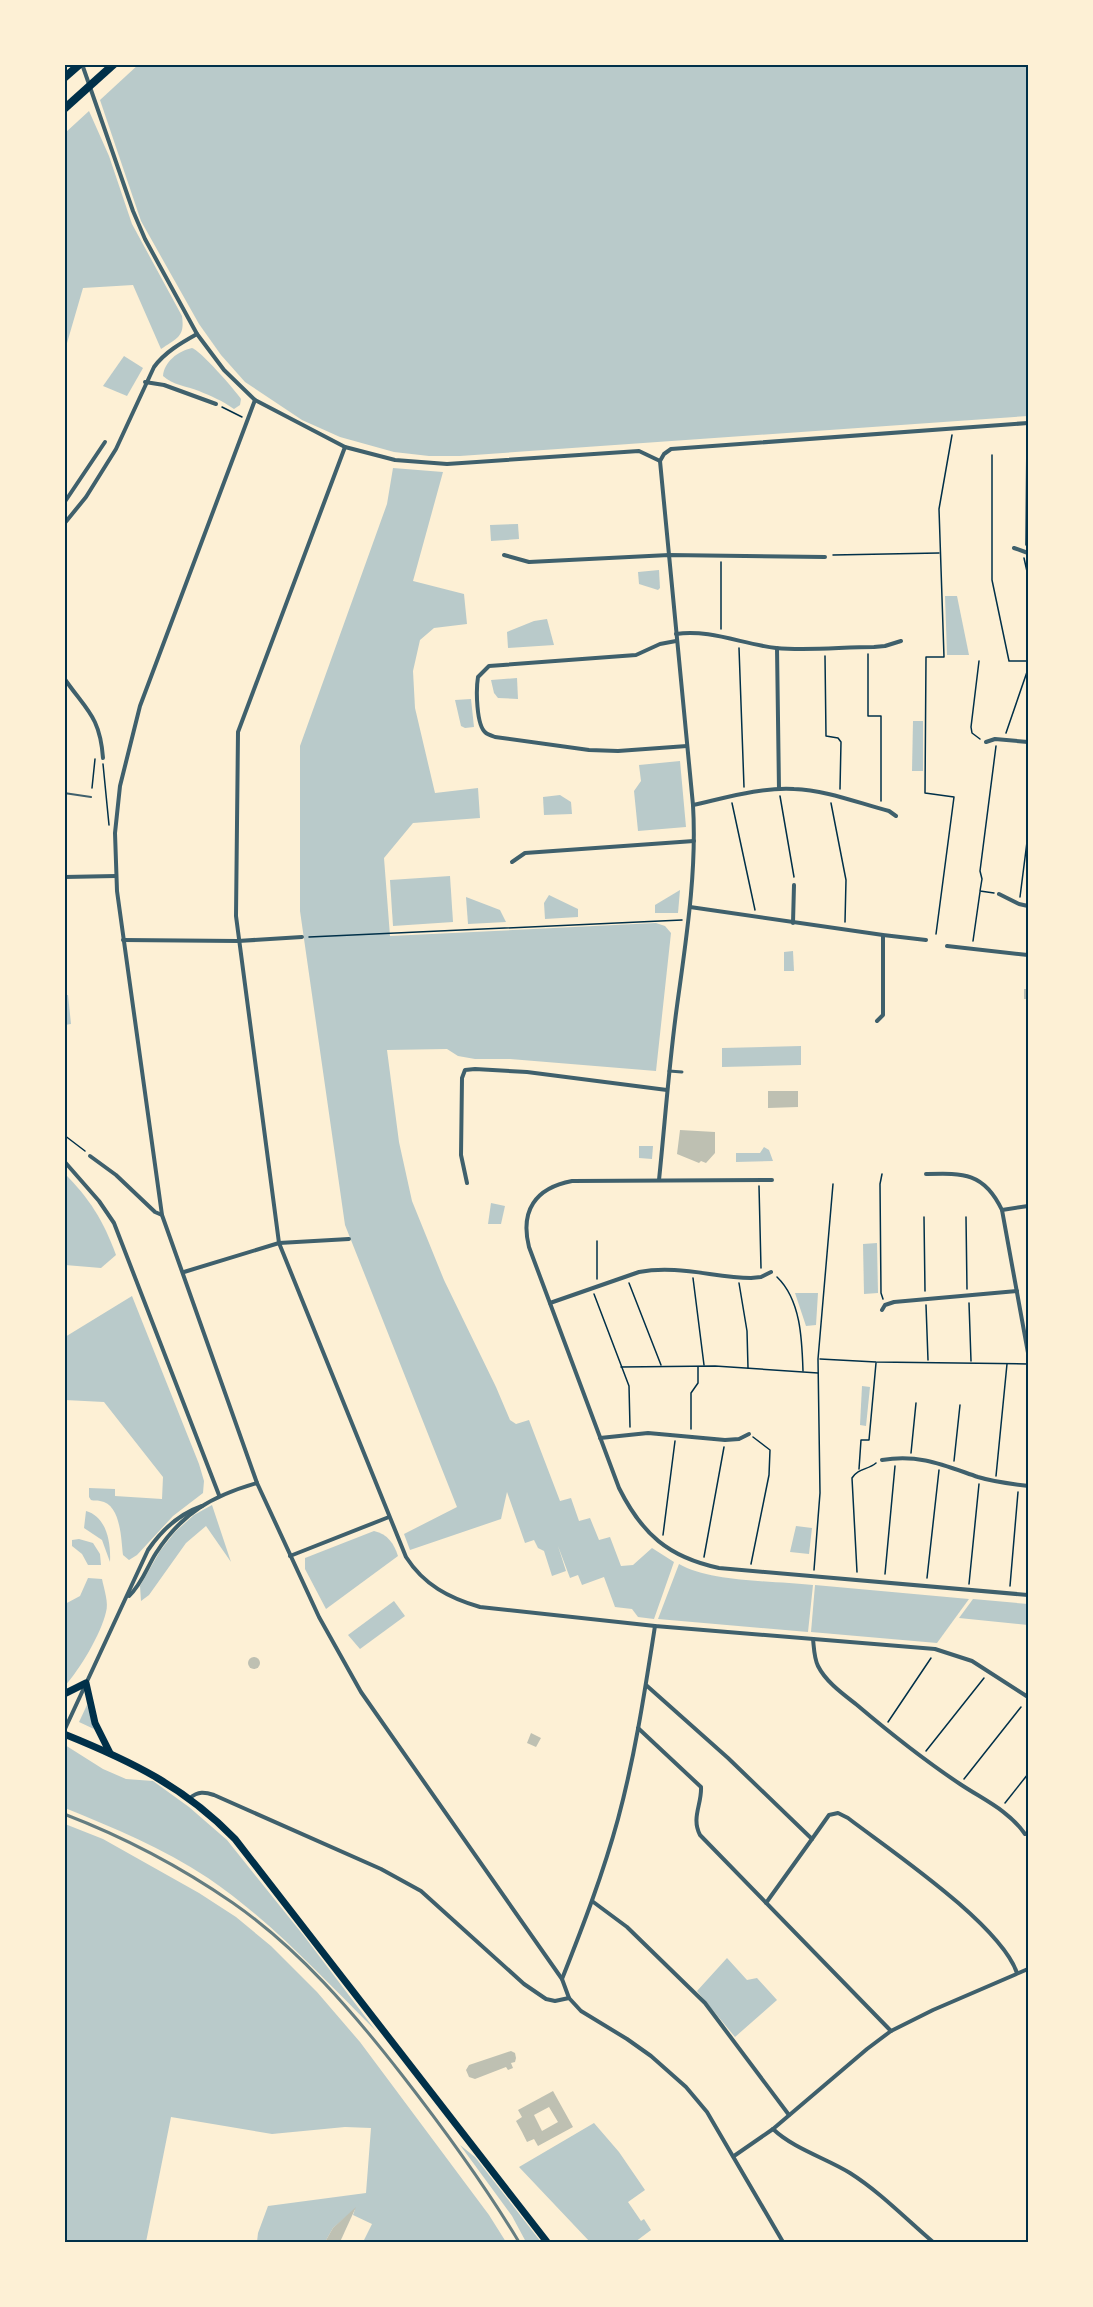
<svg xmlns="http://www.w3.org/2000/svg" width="1093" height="2307" font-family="Cabin,sans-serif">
<rect width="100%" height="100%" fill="#fdf0d5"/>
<g fill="#b9caca">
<polygon points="139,64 1028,65 1028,416 460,456 429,456 394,452 340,437 302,420 245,382 221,355 199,324 141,221 100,100"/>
<path d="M89,111L109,156L132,224L182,316C185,337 177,338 161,349L133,285L83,288L65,350V133Z"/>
<path d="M192,348C199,349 236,391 241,399L240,405L234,409C223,401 211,396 199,391C186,386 173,385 163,376C164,362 178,351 192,348Z"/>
<polygon points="124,356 143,368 127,396 103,386"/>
<polygon points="393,468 443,472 413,581 464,594 467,624 434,628 420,640 413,671 415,708 435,793 478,788 480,818 413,823 384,858 390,936 656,923 665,926 671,933 656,1071 510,1059 475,1059 458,1056 447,1049 387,1050 399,1142 412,1201 444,1280 496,1387 510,1420 516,1424 529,1420 560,1501 571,1498 579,1521 590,1518 599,1540 610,1537 621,1566 633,1565 652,1548 674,1562 654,1619 638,1617 632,1609 615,1607 604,1577 582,1585 578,1575 570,1578 558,1546 566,1571 552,1576 544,1551 538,1548 534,1540 525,1543 507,1492 501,1519 410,1550 404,1534 457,1507 345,1225 300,911 300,746 387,504"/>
<polygon points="518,524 519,539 491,541 490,525"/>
<polygon points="659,570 660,588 658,590 639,584 638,572"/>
<polygon points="945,596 957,596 969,655 947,655"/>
<polygon points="547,619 554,645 508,648 507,632 534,621"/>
<polygon points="517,678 518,699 498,698 494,693 491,680"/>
<polygon points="471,699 474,727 465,728 461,726 455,700"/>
<polygon points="913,721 923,721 923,771 912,771"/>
<polygon points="680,761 686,827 638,831 634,791 641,781 639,765"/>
<polygon points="560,795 571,802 572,814 544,815 543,797"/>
<polygon points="450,876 453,922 393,926 390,880"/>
<polygon points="680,890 678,913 655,913 655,905"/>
<polygon points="549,895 578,909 578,917 545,919 544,903"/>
<polygon points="466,897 500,910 506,922 468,924"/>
<polygon points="793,951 794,971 784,971 784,952"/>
<polygon points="65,995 68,995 71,1024 65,1025"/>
<polygon points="801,1046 801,1065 722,1067 722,1048"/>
<polygon points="639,1146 653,1146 652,1159 639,1158"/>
<polygon points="764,1147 769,1150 773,1161 736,1162 736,1153 760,1153"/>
<path d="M64,1173C90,1199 103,1220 116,1255L101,1268L65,1265Z"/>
<polygon points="491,1203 505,1206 501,1224 488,1224"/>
<polygon points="877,1243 878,1293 864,1294 863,1244"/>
<polygon points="795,1293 818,1293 816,1325 806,1326"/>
<path d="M132,1296L199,1464L204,1481L203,1493L173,1516L137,1555L129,1560L123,1555C121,1539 121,1504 100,1501C97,1500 94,1501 91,1500L89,1497V1488L115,1489V1496L162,1499L163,1477L104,1402L65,1400L64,1345L65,1337Z"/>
<polygon points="862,1386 870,1387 866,1426 860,1425"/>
<polygon points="212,1505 231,1562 206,1526 186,1543 149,1595 141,1601 140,1586 160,1551 175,1532 194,1515"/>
<path d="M86,1511C107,1517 111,1543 110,1562L102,1540L84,1528Z"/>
<polygon points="796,1526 812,1528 809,1554 790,1552"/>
<path d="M374,1531C388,1534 394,1544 398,1556L326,1609L305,1569V1558Z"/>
<polygon points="79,1539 93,1543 100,1554 101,1565 88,1565 82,1554 72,1546 72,1540"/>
<path d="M679,1564C710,1582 775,1581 813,1585L808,1632L658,1619Z"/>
<path d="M88,1578L102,1579C104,1589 109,1603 106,1612C101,1634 80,1669 65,1686V1604L80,1596Z"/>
<polygon points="815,1585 969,1599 937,1643 811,1632"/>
<polygon points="973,1599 1028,1604 1028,1625 959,1618"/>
<polygon points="394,1601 405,1616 360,1649 348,1635"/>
<polygon points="87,1705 94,1729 79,1722"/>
<path d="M65,1745L103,1769L126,1779L153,1781L189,1807L227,1840L304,1936L376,2031C322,1977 271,1921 208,1878C163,1848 114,1828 65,1808Z"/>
<polygon points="65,1824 103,1839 199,1893 236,1917 271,1946 317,1992 360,2042 489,2215 506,2242 363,2242 372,2224 353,2215 355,2209 333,2228 325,2242 257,2242 258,2233 268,2206 366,2193 371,2128 345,2127 272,2134 171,2117 146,2242 65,2242"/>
<polygon points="727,1958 747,1980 757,1978 777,2000 735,2037 697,1991"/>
<polygon points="594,2123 619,2152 645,2190 628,2202 641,2221 644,2219 651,2230 635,2242 590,2242 519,2167"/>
<polygon points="460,2145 475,2157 541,2242 526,2242 512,2216"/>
</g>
<g fill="#bec0b2" fill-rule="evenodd">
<rect x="1024" y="989" width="4" height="10"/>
<polygon points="768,1091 798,1091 798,1107 768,1108"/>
<polygon points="680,1130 715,1132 715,1153 706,1163 701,1161 699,1163 677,1154"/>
<circle cx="254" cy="1663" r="6"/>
<polygon points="531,1733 541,1738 536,1747 527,1743"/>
<polygon points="511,2051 515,2053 516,2058 515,2062 511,2063 513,2068 508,2070 506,2067 475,2079 469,2077 466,2070 469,2065"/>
<path d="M553,2091L573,2127L538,2146L534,2139L527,2142L522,2132L516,2121L522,2117L518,2110ZM549,2107L558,2122L542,2131L534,2115Z"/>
<polygon points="356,2207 340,2242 325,2242 333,2228"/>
</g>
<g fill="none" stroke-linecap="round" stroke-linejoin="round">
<g stroke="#003049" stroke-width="1.5">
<polyline points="222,407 242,417"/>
<polyline points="992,455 992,580 1009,661 1028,661"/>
<polyline points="1026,545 1027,430"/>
<polyline points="833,555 939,553"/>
<polyline points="1024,558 1028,576"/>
<polyline points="721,629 721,562"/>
<polyline points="739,648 744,787"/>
<polyline points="868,654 868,716 881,716 881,801"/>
<polyline points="825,656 826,736 838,738 841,742 840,789"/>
<polyline points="979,661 971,727 972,733 980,739"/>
<polyline points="1006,733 1028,669"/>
<polyline points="103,764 109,825"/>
<polyline points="92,788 95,759"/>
<polyline points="780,796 794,877"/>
<polyline points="732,803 755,910"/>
<polyline points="831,803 846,880 845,922"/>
<polyline points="994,893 980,891 982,879 980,871 996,746"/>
<polyline points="1020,897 1028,834"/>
<polyline points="936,934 954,797 925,793 926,657 944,657 939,509 952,435"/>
<polyline points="309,937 682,920"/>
<polyline points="973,941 980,892"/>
<polyline points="64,1135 85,1151"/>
<polyline points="882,1174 880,1184 881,1293 883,1299"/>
<polyline points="759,1186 761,1268"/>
<polyline points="924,1217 925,1291"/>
<polyline points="966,1217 967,1289"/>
<polyline points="597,1241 597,1279"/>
<path d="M777,1277C801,1300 802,1340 803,1371"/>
<polyline points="693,1278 704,1365"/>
<polyline points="629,1283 661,1365"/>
<polyline points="739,1283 747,1331 748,1368"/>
<polyline points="594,1294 629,1386 630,1427"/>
<polyline points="969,1303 971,1361"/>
<polyline points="926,1305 928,1360"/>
<polyline points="820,1359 876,1362 1028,1364"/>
<polyline points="621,1367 715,1366 818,1373"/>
<polyline points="691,1429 691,1393 698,1383 698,1367"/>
<polyline points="911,1453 916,1403"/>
<polyline points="954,1461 960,1405"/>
<polyline points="859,1469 861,1440 869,1440 876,1363"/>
<polyline points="996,1476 1007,1364"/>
<polyline points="663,1535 675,1441"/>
<polyline points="704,1557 724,1447"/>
<polyline points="751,1564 769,1475 770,1450 753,1437"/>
<polyline points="814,1570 820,1493 818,1359 833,1184"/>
<path d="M857,1572L852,1478C858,1468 868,1470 876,1463"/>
<polyline points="885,1574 895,1466"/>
<polyline points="927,1578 939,1470"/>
<polyline points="969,1584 979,1484"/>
<polyline points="1010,1586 1018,1492"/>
<polyline points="888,1722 931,1658"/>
<polyline points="926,1751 984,1678"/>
<polyline points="964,1779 1021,1707"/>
<polyline points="1005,1803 1028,1774"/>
</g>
<polyline stroke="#3f606c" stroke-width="2" points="64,793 91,797"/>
<polyline stroke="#3f606c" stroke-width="3" points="669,1071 682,1072"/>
<g stroke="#3f606c" stroke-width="4">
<polyline points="82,64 133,211 145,239 197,334 224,370 255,400 345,447 395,460 447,464 639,451 660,461"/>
<polyline points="145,382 164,385 216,404"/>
<polyline points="255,400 140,706 120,786 115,833 117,891 162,1215 257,1483 319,1617 361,1692 562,1979 569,1998 581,2011 627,2039 651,2056 686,2087 707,2112 783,2242"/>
<path d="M345,447L238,732L236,916L279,1243L406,1557C424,1585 449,1598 480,1607L655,1626L935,1649L972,1661L1028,1697"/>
<polyline points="64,503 105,442"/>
<path d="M64,524L86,497L116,449L154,367C165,352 181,343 197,334"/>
<polyline points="1014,548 1028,553"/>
<polyline points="504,555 529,562 669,555 825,557"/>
<path d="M676,634C710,629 742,644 776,648C808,651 842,647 874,647L885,646L901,641"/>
<path d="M676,641L660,644L636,655L489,666L478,677C476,689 476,726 486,733C487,734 495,737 495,737L589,750L618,751L687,746"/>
<polyline points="777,648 779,789"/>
<path d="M64,678C86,710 100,716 103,758"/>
<polyline points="986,742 995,739 1028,742"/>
<path d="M693,805C725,798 761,787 794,789C826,790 858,803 889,811L896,816"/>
<polyline points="512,862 525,853 694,841"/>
<polyline points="64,877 116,876"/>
<polyline points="999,894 1019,904 1028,906"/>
<polyline points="690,907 883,935 926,940"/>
<polyline points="793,923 794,885"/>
<polyline points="123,940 238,941 302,937"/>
<polyline points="947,946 1028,955"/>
<polyline points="877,1021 883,1015 883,935"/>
<polyline points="90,1156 116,1175 155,1212 162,1215"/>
<polyline points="64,1161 99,1201 114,1223 219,1495"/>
<path d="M926,1174C963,1173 984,1172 1002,1210L1028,1353"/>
<path d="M659,1180C665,1122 669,1064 677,1006C686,940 697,872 693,805L660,461L664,454L671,449L1028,423"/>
<path d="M772,1180L572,1181C535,1188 520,1211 529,1247L619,1488C642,1534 668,1557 719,1568L1028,1595"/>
<polyline points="467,1183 461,1155 462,1078 465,1070 475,1069 527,1072 667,1090"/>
<polyline points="1002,1210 1028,1206"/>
<polyline points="184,1272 279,1243 349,1239"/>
<path d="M550,1303L639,1272C677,1265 713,1277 751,1278L761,1277L771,1272"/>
<polyline points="882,1310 885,1305 894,1302 1017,1291"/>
<polyline points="600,1438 648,1433 725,1440 739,1439 749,1434"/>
<path d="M882,1460C920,1454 943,1465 978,1477C994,1482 1012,1484 1028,1486"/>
<polyline points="290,1556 389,1517"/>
<path d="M129,1596C142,1584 147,1567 156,1553C182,1513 212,1496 257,1483"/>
<path d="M813,1639C814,1648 814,1658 818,1666C826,1682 843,1694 857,1705C890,1733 924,1760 960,1784C984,1800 1008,1810 1025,1834"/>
<path d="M646,1685L728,1758L812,1839L829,1815L838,1813L848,1818C891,1851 1000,1924 1017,1973"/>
<path d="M638,1728L701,1787C702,1804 691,1818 700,1835L891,2031"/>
<path d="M64,1731L148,1550C161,1531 179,1514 202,1506"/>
<path d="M190,1798C198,1791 205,1792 214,1795L381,1869L421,1891L524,1984L546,1999L555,2001L569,1998"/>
<polyline points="592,1901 627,1927 705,2003 789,2115"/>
<polyline points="766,1903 812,1839"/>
<path d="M562,1979C583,1926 603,1874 618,1819C635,1756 645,1690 655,1626"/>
<path d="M773,2129C794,2149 826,2158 850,2173C880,2192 906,2219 933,2242"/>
<polyline points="734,2156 773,2129 867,2049 891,2031 933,2010 1028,1969"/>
</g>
<g stroke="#003049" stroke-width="7">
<polyline points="64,1694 86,1683 95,1723 110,1753"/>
<path d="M64,1734C131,1761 185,1787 235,1839L547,2242"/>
</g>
<g stroke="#003049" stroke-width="8">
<polyline points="64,78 80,64"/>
<polyline points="64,109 114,64"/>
</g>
<path stroke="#657d81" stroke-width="3" d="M64,1814C124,1837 181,1867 233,1903C299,1949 353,2012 402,2075C444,2129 484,2184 519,2242"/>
</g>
<rect width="1093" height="2307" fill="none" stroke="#fdf0d5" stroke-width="132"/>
<rect x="66" y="66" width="961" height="2175" fill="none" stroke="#003049" stroke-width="2"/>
</svg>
